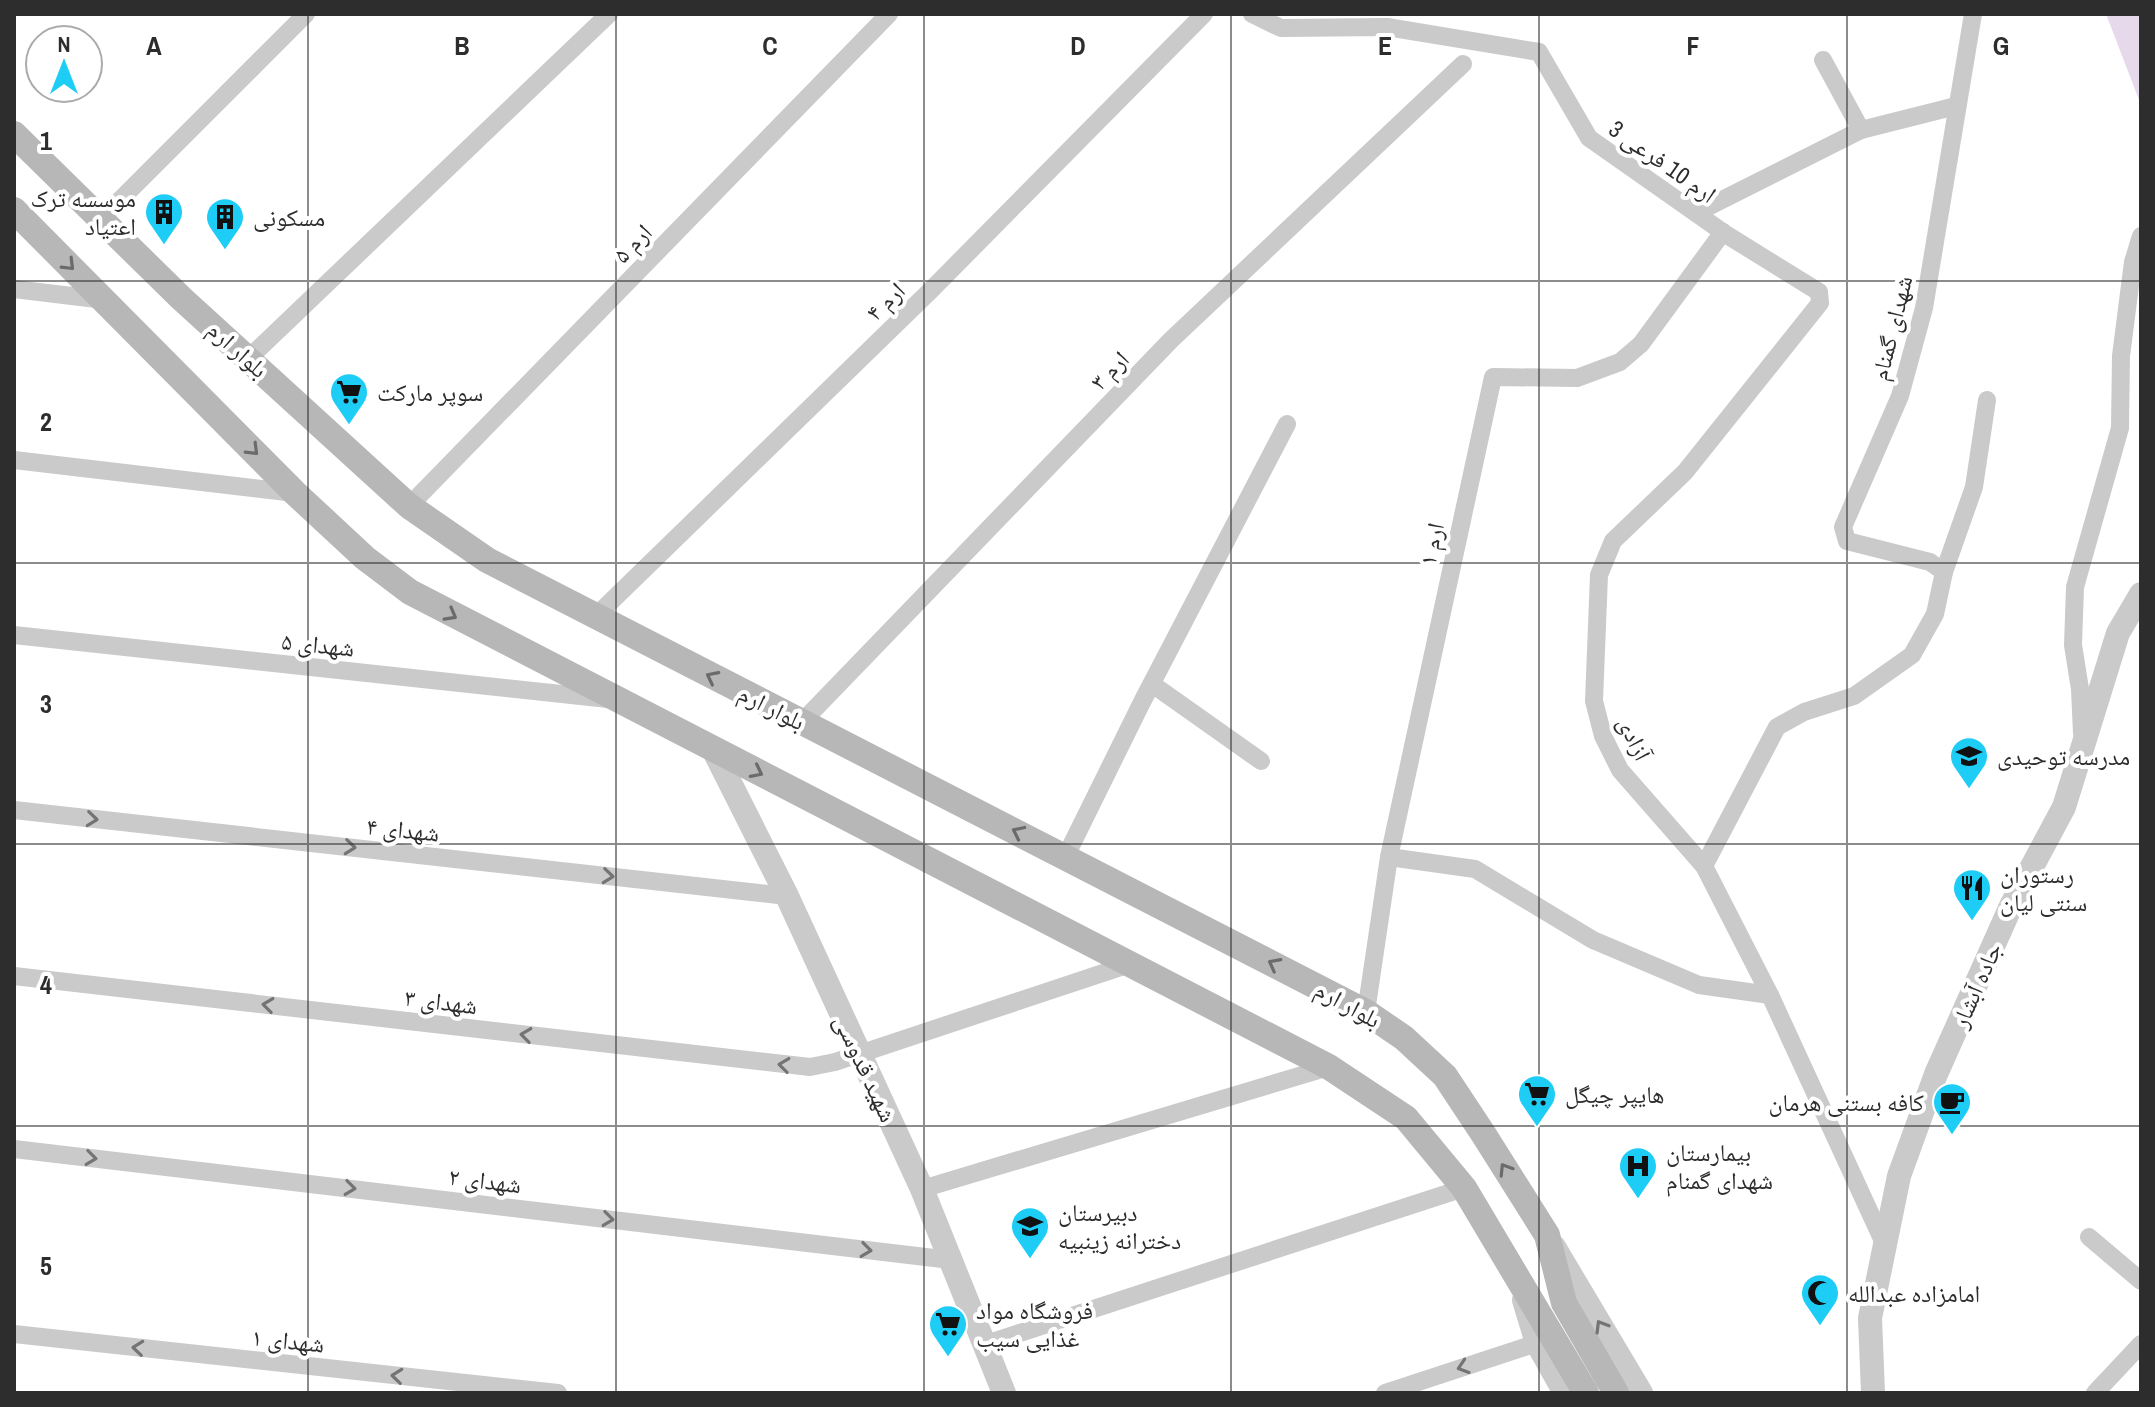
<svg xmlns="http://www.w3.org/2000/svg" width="2155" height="1407" font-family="'Archivo Narrow','Noto Naskh Arabic',sans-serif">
<rect width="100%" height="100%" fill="#fff"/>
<polygon fill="#e7d9ec" points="2106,14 2141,14 2139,100"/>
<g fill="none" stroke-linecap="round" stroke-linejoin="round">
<g stroke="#cacaca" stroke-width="18">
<polyline points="1252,14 1281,28 1387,27 1539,52 1589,138 1727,235 1819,292 1820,303 1685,472 1613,541 1599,575 1594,701 1603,736 1620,770 1704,866 1770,995 1883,1241"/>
<polyline points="1861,130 1956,106"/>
<polyline points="1696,213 1861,130 1823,60"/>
<polyline points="102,218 306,14"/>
<polyline points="14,289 105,300"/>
<polyline points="249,358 609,14"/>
<polyline points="14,460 295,493"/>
<polyline points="409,506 889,14"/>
<polyline points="1944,572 1930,562 1847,541 1843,527 1900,396 1924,308 1973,14"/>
<polyline points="595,617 931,290 1204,14"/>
<polyline points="14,635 608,699"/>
<polyline points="1152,684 1261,761"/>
<polyline points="802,722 1171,340 1463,64"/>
<polyline points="2082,733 2080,689 2073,645 2075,587 2120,428 2121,356 2133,262 2141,236"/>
<polyline points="14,810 787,896"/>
<polyline points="1066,856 1142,702 1287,424"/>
<polyline points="1389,857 1475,869 1593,940 1699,985 1770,995"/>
<polyline points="1704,866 1777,727 1804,712 1854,696 1912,655 1935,614 1944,572 1974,487 1987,400"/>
<polyline points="14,976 810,1067 835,1062 1130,964"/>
<polyline points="1366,1012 1389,857 1493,377 1577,378 1620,362 1641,344 1723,232"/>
<polyline points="14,1149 951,1260"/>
<polyline points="922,1189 1329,1067"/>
<polyline points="2089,1237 2141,1281"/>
<polyline points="14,1334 558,1393"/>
<polyline points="983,1345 1464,1188"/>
<polyline points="1385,1393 1537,1343"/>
<polyline points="2095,1393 2141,1344"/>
</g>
<g stroke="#cacaca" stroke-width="24">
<polyline points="713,749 787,896 922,1189 1004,1393"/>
<polyline points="1554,1247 1641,1393"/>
<polyline points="1524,1300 1537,1343 1565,1393"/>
<polyline points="1873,1393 1870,1318 1899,1176 1936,1074 2011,906 2064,807 2118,633 2141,594"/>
</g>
<g stroke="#b7b7b7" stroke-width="26">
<polyline points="14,134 181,298 409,506 487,560 1366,1012 1404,1038 1445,1076 1484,1135 1547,1235 1564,1303 1616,1393"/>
<polyline points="14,210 295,493 365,558 410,592 1329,1067 1406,1118 1464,1188 1586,1393"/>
</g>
</g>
<defs><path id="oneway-chevron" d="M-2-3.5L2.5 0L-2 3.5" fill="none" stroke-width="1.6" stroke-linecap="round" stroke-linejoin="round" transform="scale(2)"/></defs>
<g stroke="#6b6b6b">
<use href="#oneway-chevron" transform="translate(69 265) rotate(45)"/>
<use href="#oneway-chevron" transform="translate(253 450) rotate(45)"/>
<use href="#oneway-chevron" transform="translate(451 615) rotate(29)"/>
<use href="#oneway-chevron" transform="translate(712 677) rotate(-153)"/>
<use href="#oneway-chevron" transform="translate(757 772) rotate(27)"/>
<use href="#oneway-chevron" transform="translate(1018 832) rotate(-154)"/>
<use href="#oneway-chevron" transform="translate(1274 964) rotate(-152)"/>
<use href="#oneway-chevron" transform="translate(1505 1169) rotate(-122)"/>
</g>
<g stroke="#747474">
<use href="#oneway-chevron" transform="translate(92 819) rotate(6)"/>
<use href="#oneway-chevron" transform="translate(350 847) rotate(6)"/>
<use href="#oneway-chevron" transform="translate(608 876) rotate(6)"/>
<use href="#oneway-chevron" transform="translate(268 1005) rotate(-173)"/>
<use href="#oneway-chevron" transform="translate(526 1035) rotate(-173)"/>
<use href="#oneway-chevron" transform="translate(784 1065) rotate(-173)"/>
<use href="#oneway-chevron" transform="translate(91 1158) rotate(7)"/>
<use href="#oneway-chevron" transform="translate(350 1188) rotate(7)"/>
<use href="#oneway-chevron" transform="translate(608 1219) rotate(7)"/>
<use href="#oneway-chevron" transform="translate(866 1250) rotate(7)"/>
<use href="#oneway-chevron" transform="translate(1601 1326) rotate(-121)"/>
<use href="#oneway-chevron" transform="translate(138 1348) rotate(-174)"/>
<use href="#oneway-chevron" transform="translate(1463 1367) rotate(162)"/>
<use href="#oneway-chevron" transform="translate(397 1376) rotate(-174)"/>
</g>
<path fill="none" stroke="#2d2d2d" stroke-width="2" stroke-opacity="0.55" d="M308,14V1393M616,14V1393M924,14V1393M1231,14V1393M1539,14V1393M1847,14V1393M14,281H2141M14,563H2141M14,844H2141M14,1126H2141"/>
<defs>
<symbol id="building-pin" viewBox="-11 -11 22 30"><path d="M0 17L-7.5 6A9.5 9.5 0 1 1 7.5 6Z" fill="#1ecdf5" stroke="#fff"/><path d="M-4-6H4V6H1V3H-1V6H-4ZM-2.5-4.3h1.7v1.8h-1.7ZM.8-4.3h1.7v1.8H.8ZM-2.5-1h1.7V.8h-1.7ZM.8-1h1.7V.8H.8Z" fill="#111"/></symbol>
<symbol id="supermarket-pin" viewBox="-11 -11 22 30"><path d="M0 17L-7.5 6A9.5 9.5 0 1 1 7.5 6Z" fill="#1ecdf5" stroke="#fff"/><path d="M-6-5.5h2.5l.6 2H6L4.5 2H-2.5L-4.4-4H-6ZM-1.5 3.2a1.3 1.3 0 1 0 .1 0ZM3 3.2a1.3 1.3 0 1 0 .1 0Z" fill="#111"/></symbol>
<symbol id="school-pin" viewBox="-11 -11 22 30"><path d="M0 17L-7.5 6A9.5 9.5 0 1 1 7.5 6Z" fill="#1ecdf5" stroke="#fff"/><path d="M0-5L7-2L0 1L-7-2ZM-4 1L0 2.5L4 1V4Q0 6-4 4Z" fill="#111"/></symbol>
<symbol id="restaurant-pin" viewBox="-11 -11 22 30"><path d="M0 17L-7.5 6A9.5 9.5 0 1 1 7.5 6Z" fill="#1ecdf5" stroke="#fff"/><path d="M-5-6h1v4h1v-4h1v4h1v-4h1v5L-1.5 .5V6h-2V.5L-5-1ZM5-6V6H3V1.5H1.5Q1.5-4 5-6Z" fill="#111"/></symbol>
<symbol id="cafe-pin" viewBox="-11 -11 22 30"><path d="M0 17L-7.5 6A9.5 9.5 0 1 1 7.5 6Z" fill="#1ecdf5" stroke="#fff"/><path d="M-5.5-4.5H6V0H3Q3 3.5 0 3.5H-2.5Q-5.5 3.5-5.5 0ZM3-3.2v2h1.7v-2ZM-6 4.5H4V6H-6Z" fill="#111"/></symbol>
<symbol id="hospital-pin" viewBox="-11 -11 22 30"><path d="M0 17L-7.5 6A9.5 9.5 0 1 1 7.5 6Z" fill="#1ecdf5" stroke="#fff"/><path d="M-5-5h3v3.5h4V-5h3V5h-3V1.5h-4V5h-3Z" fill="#111"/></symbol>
<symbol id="mosque-pin" viewBox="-11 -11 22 30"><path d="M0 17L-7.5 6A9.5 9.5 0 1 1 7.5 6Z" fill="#1ecdf5" stroke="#fff"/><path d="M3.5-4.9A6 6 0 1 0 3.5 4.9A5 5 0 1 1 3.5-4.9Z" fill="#111"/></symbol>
</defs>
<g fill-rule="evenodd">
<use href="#building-pin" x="142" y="190" width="44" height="60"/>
<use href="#building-pin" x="203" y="195" width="44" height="60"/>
<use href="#supermarket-pin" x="327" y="370" width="44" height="60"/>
<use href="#school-pin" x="1947" y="734" width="44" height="60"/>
<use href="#restaurant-pin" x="1950" y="866" width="44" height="60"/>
<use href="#supermarket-pin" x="1515" y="1072" width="44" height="60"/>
<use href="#cafe-pin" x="1930" y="1080" width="44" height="60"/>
<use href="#hospital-pin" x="1616" y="1144" width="44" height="60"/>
<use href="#school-pin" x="1008" y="1204" width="44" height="60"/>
<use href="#mosque-pin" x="1798" y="1271" width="44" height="60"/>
<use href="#supermarket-pin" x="926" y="1302" width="44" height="60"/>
</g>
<g text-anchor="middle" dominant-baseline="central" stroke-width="8" stroke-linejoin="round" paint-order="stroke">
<g font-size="24" fill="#2d2d2d" stroke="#fff">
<text transform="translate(1663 161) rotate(35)">ارم 10 فرعی 3</text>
<text transform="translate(632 243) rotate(-46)">ارم ۵</text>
<text transform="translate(885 301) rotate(-44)">ارم ۴</text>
<text transform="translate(1891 328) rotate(-76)">شهدای گمنام</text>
<text transform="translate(238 349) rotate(42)">بلوار ارم</text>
<text transform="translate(1109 370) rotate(-46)">ارم ۳</text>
<text transform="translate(1431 544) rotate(-78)">ارم ۱</text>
<text transform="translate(318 644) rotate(6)">شهدای ۵</text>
<text transform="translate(772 707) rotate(27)">بلوار ارم</text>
<text transform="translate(1635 738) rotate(64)">آزادی</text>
<text transform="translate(403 829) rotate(6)">شهدای ۴</text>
<text transform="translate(1976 985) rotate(-66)">جاده آبشار</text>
<text transform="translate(441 1001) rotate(7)">شهدای ۳</text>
<text transform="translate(1348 1004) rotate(29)">بلوار ارم</text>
<text transform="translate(866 1068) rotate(65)">شهید قدوسی</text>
<text transform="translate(485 1180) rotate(7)">شهدای ۲</text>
<text transform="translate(288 1340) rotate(6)">شهدای ۱</text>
</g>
<g font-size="24" fill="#2d2d2d" stroke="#fff" text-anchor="start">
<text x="136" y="198" text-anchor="end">موسسه ترک<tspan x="136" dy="28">اعتیاد</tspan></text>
<text x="253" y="217">مسکونی</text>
<text x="377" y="392">سوپر مارکت</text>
<text x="1997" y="756">مدرسه توحیدی</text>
<text x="2000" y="874">رستوران<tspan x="2000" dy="28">سنتی لیان</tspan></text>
<text x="1565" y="1094">هایپر چیگل</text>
<text x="1924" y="1102" text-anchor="end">کافه بستنی هرمان</text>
<text x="1666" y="1152">بیمارستان<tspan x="1666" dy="28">شهدای گمنام</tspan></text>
<text x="1058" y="1212">دبیرستان<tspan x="1058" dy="28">دخترانه زینبیه</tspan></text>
<text x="1848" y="1293">امامزاده عبدالله</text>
<text x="976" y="1310">فروشگاه مواد<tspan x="976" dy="28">غذایی سیب</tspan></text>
</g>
</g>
<g font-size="26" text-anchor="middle" font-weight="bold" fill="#2d2d2d" stroke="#fff" stroke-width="8" stroke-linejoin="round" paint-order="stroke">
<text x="154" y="55">A</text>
<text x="462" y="55">B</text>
<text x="770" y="55">C</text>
<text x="1078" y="55">D</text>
<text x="1385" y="55">E</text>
<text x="1693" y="55">F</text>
<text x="2001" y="55">G</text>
<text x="46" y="150">1</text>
<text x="46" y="431">2</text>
<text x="46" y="713">3</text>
<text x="46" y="994">4</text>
<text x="46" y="1275">5</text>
</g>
<rect width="2155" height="1407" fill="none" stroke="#2d2d2d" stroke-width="32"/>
<g transform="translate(64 64)"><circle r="38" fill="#ffffff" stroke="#ababab" stroke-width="2"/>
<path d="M0-6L14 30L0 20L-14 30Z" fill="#1ecdf5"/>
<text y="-12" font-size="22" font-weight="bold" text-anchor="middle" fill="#2d2d2d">N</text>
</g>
</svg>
